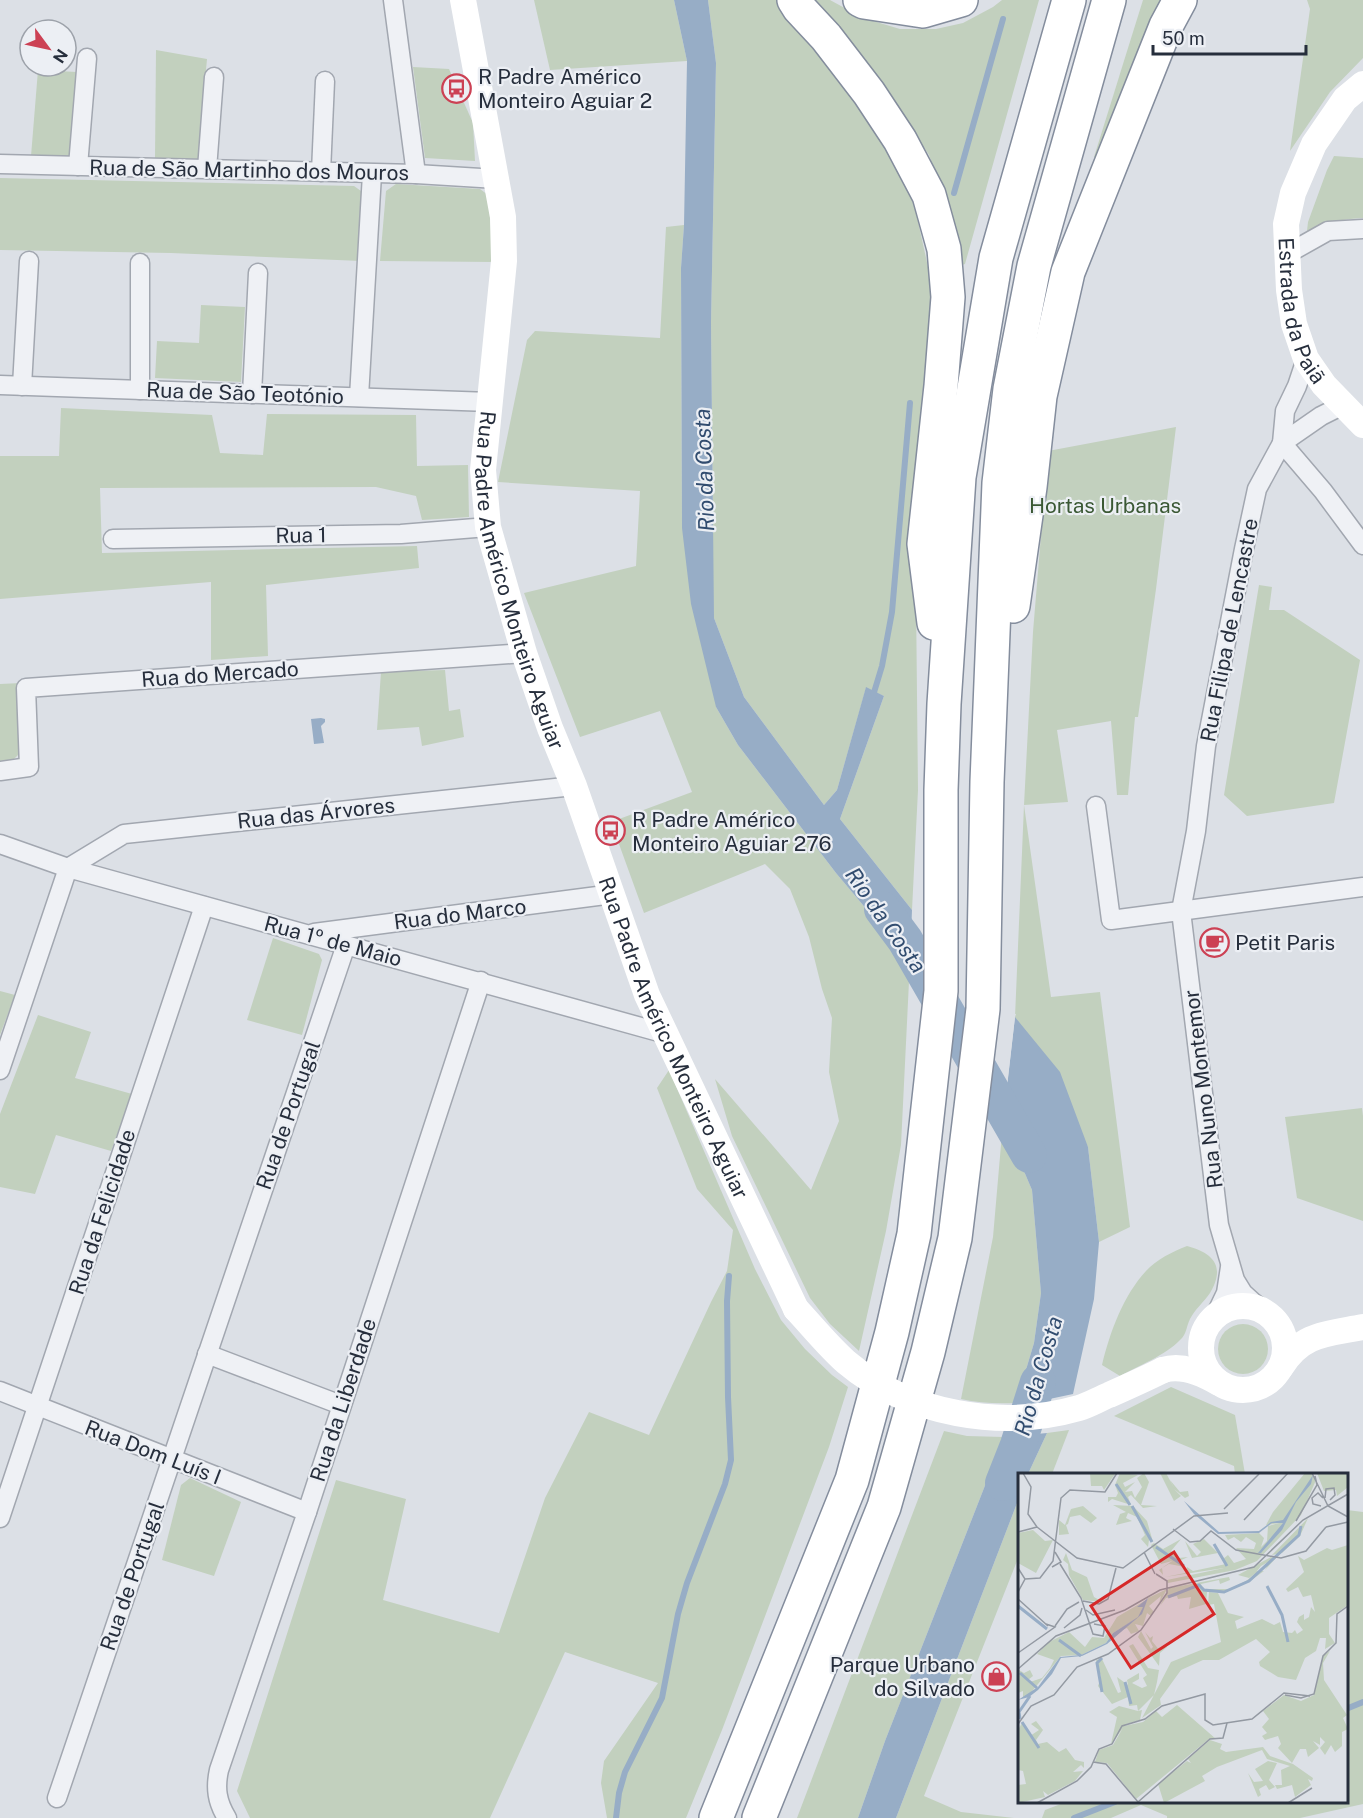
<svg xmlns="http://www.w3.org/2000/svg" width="1363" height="1818" font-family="'Public Sans',sans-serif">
<rect width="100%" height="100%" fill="#dce0e6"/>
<g fill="#c2d0be">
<polygon points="534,0 674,0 687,61 550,70"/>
<polygon points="708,0 777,0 892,149 912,194 928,267 932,294 916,598 918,790 912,910 840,819 884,696 866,688 837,790 824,805 744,697 714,618 716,707 738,745 836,873 910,961 901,1145 886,1231 859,1351 830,1324 810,1298 732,1136 715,1079 811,1190 839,1121 829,1072 832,1018 822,989 809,937 790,889 765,864 644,913 611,822 692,792 660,711 580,737 524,593 636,566 640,491 498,482 527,340 535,331 660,338 666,227 684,225 681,268 682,527 713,525 711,323 716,63"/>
<polygon points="813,0 830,0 863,18 900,29 936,29 963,23 993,7 1002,0 1039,0 965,264 962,265 954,226 929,155 902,114"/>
<polygon points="1143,0 1169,0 1106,161 1094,157"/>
<polygon points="1307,0 1363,0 1363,58 1330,92 1290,151 1310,9"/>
<polygon points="156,50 207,59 198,159 155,158"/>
<polygon points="413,67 449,69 473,123 475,161 425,158"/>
<polygon points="38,70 77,72 74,157 31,156"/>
<path d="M1334,156L1363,158V218C1343,219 1325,222 1307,231L1308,222L1327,170Z"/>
<polygon points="0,178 354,186 361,191 361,261 171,253 0,250"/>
<polygon points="396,184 480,189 488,195 494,262 380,261 386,191"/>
<polygon points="201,305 245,307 241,382 155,378 157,341 199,343"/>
<polygon points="61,408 212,415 220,453 263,455 267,414 416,415 417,466 468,465 469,517 422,520 416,496 376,487 100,488 102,553 417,546 419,568 266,585 268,656 211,660 211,582 0,599 0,456 59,456"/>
<polygon points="1176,427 1156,589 1138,717 1135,717 1128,795 1117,795 1111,721 1057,730 1068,802 1024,805 1051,997 1100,992 1130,1227 1099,1242 1088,1147 1015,1017 1024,805 1033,632 1048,451"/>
<polygon points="1259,585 1272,587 1269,610 1284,610 1360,660 1334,803 1247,816 1224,795"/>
<polygon points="445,670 449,711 460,709 464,737 422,746 419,727 377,730 381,672"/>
<polygon points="21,683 22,751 13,760 0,761 0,684"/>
<polygon points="273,938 319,954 322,960 302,1035 247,1020"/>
<polygon points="0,991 15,995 0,1035"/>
<polygon points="38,1015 91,1032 75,1078 132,1094 111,1151 56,1135 35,1194 0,1187 0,1114"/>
<polygon points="669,1070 755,1269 781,1320 805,1349 832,1375 848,1387 829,1447 722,1730 686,1818 607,1818 601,1783 604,1761 658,1683 565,1652 490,1818 250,1818 237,1791 336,1480 406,1499 383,1600 499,1633 545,1498 589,1412 649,1435 711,1302 727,1271 733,1230 697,1189 657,1088"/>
<polygon points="1362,1108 1363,1116 1363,1221 1297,1198 1285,1117"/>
<path d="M1003,1122L1032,1190L1041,1293L1034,1343L1016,1403C997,1404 978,1403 961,1399L993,1237Z"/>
<path d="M1187,1246C1213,1253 1226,1266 1210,1293C1204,1302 1195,1309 1190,1319C1186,1327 1187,1334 1180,1340C1166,1355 1138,1366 1120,1376L1102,1365C1110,1332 1123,1296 1146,1271C1157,1259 1172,1252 1187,1246Z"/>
<circle cx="1243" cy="1349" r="25"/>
<polygon points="1171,1387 1235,1415 1245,1474 1235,1474 1234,1466 1114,1416"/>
<polygon points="1069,1430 1052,1474 1028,1474 1047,1433"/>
<polygon points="944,1431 967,1436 1004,1437 885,1741 858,1818 797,1818"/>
<polygon points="190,1478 241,1502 214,1576 162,1560 181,1485"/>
<polygon points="1019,1498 1019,1556 924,1796 961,1812 1014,1818 896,1818"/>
<polygon points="1347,1510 1363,1512 1363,1804 1300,1818 1167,1818 1167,1816 1141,1805 1111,1818 1042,1818 1045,1810 1066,1802 1346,1802"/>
</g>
<g fill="#97adc6">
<polygon points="674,0 708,0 716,63 711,323 714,618 744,697 824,805 837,790 866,687 884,696 840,819 912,910 910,961 836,873 738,745 716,707 691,604 682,528 681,268 684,225 687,61"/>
<polygon points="321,718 325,719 325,722 321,726 324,743 314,744 311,719"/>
<polygon points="1015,1017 1060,1072 1088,1147 1099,1242 1094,1299 1073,1394 1040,1401 1016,1403 1034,1343 1041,1293 1032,1190 1003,1122"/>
<polygon points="1047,1433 1028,1474 1020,1474 1019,1498 896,1818 858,1818 885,1741 1004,1437"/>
</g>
<polygon fill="#dce0e6" points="1014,1014 1016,1014 1015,1017 1002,1129 1000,1122 1012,1016"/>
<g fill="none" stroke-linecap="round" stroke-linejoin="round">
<g stroke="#97adc6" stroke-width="6">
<polyline points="954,193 1003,19"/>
<polyline points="872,699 882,666 892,612 910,403"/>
<polyline points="1346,1709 1363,1702"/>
<polyline points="616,1818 619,1793 625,1772 662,1698 678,1614 687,1583 725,1484 731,1460 728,1397 727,1301 729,1276"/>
<polyline points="1074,1818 1115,1802"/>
</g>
<g stroke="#97adc6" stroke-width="36">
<polyline points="882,909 905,940 1029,1155"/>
<polyline points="1003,1483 1018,1445 1038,1382"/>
</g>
<defs>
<g id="street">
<polyline points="393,0 416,174"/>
<polyline points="0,164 416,174 497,179"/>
<polyline points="78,166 87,58"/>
<polyline points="207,169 214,77"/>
<polyline points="321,172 325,81"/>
<polyline points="1287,254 1328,231 1363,229"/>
<polyline points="140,263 140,390"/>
<polyline points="0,385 490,402"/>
<polyline points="22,386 29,261"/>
<polyline points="252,394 258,273"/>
<polyline points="359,397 372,174"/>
<polyline points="1282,443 1323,491 1363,545"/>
<polyline points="1282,443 1321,416 1343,405"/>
<polyline points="113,539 401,534 488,527"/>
<polyline points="0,771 29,767 26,688 524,653"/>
<polyline points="1096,806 1111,920 1363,887"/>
<polyline points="0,844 68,868 666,1034"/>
<polyline points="314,933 613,894"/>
<polyline points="0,1070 68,868 124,834 574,786"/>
<polyline points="1266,1312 1254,1303 1243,1293 1235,1280 1219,1225 1181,911 1196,831 1206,746 1244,549 1257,489 1282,443 1285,411 1297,386 1306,359"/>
<polyline points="1214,1318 1226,1293 1230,1267"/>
<polyline points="207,1354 341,1405"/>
<polyline points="0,1391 307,1512"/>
<polyline points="0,1518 204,906"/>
<polyline points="57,1798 346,945"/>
<path d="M227,1818C217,1802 215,1788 219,1770L307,1512L481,981"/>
</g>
<g id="highway">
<polyline points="794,0 799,8 826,37 869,93 900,140 929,195 944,249 948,297 941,386 924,544 934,623"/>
<polyline points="860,0 864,2 923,11 961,0"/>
<polyline points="1013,606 1030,487 1040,396 1068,272 1166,26 1180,0"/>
<polyline points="716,1818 852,1480 892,1332 914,1234 941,991 941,790 944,704 959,477 996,258 1069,0"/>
<polyline points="759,1818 884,1507 928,1352 955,1238 983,1009 987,782 999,483 1010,389 1034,266 1109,0"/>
</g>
</defs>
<use href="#street" stroke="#a2a7b0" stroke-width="21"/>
<use href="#highway" stroke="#848d9d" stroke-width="36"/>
<use href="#street" stroke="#eff1f5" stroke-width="18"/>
<g stroke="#fff" stroke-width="26">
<path id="s1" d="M463,0L503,217L504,261L483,470L488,527L524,653L550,728L574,786L647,995L796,1309"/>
<path id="s2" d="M1363,84L1345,99L1314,144L1293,193L1286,224L1289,290L1294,324L1306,359L1324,385L1363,425"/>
<circle cx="1243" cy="1348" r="42"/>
<path d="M1281,1367C1302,1333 1327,1334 1363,1327"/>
<path d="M1163,1370C1182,1364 1202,1373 1219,1383"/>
</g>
<use href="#highway" stroke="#fff" stroke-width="33"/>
<path stroke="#fff" stroke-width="26" d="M796,1309C812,1326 828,1346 846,1362C909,1415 1002,1430 1079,1408C1089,1405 1099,1399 1109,1395C1127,1387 1145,1379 1163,1370"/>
</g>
<defs>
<symbol id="bus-ring" viewBox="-11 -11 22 22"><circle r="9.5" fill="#eceff4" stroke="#cc4154" stroke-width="1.5"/><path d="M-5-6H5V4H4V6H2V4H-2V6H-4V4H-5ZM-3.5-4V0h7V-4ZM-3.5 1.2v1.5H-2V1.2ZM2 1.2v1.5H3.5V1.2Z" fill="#cc4154"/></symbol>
<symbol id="cafe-ring" viewBox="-11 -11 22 22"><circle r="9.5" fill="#eceff4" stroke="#cc4154" stroke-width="1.5"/><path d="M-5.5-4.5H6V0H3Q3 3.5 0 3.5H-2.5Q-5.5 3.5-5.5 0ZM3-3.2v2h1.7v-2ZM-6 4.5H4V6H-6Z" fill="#cc4154"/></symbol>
<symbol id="shop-ring" viewBox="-11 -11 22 22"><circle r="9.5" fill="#eceff4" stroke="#cc4154" stroke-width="1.5"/><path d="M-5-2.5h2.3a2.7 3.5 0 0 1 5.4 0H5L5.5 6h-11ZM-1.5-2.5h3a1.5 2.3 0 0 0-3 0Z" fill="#cc4154"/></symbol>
</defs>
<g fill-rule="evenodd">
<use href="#bus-ring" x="440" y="72" width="33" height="33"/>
<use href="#bus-ring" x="594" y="814" width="33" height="33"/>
<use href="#cafe-ring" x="1198" y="926" width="33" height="33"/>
<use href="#shop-ring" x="980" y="1660" width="33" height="33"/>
</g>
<g text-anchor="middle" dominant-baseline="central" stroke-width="4.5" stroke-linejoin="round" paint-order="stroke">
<g font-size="21" fill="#262e3c" stroke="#eceff4" text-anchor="start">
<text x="478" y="76">R Padre Américo<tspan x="478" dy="24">Monteiro Aguiar 2</tspan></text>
<text x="632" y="819">R Padre Américo<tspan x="632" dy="24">Monteiro Aguiar 276</tspan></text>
<text x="1235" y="942">Petit Paris</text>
<text x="975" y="1664" text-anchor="end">Parque Urbano<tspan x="975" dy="24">do Silvado</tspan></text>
</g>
<g font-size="21" fill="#262e3c" stroke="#eceff4">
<text transform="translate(249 170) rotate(1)">Rua de São Martinho dos Mouros</text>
<text stroke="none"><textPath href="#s2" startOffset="252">Estrada da Paiã</textPath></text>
<text transform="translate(245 393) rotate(2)">Rua de São Teotónio</text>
<text transform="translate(301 535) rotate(-1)">Rua 1</text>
<text stroke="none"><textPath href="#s1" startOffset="590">Rua Padre Américo Monteiro Aguiar</textPath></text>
<text transform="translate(1229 630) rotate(-79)">Rua Filipa de Lencastre</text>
<text transform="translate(220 674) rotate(-4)">Rua do Mercado</text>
<text transform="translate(316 813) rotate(-6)">Rua das Árvores</text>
<text transform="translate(460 914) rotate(-7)">Rua do Marco</text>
<text transform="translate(333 941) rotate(15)">Rua 1º de Maio</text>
<text stroke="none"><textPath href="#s1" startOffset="1076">Rua Padre Américo Monteiro Aguiar</textPath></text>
<text transform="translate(1203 1089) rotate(-97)">Rua Nuno Montemor</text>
<text transform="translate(288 1115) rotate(-71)">Rua de Portugal</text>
<text transform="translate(102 1212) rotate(-72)">Rua da Felicidade</text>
<text transform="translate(343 1400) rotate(-72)">Rua da Liberdade</text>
<text transform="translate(153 1452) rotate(21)">Rua Dom Luís I</text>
<text transform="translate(132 1576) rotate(-71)">Rua de Portugal</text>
</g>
<g font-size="21" fill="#3a5834" stroke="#eceff4">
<text x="1105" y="505">Hortas Urbanas</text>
</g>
<g font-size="22" font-style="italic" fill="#314c6f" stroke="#eceff4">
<text transform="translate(704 470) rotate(-92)">Rio da Costa</text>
<text transform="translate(886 920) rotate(55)">Rio da Costa</text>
<text transform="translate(1038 1376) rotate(-74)">Rio da Costa</text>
</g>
</g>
<g transform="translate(1018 1473)">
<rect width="330" height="330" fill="#dce0e6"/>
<path d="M72,0L97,1L86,17L84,13H73ZM102,0L120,2L105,10L107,14L117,9L107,19L114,18L117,25L124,14L119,5L126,0L131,9L123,32L139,33L125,35L113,22L110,24L113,32L94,26L90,29V24H98L100,20L97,12ZM142,0H148L156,15L152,7L162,19L170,18L171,23L167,25L156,16L163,23L156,28ZM287,0H293L298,7L283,42L239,88L217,97L150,110L149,107L206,95L147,104L167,100L169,94L175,98L208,91L205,86L210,82L216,90L228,86L218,75L236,76L238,70L228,64L223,69L216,64L210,67L207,62L241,60L246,65L243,74L249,68L250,53L261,50L248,52L255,39ZM299,0H330V14L319,23L318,17L306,18ZM95,32L115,33L129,48L135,69L131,67L130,74L123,66L127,62L119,44L110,40L108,45L114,48L98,52L102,41L108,39ZM65,33L79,45L73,50L62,42L52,44L50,51L48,52L51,61L41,62V47L47,52L53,36ZM290,45L282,63L264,80L254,82ZM15,57L27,68L35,67L18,100L0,90V60ZM163,66L153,78L161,85L170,84L161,88L167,94L151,91L144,95L145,102L141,97L154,88L143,91L133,72L136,70L145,76ZM186,66L200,80L174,85L167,68L179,83L183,79L175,71ZM330,72V132L311,145V161L317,170L307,176L308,165H302L298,178L287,185L278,207L260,204L242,193L241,189L252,179L238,166L201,187H185L163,197L142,226L143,232L124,245L153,189L203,169L196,131L190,132L191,119L200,120L210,140L226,144L217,148L219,156L244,146L256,152L262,149L265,159L274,160L277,157L279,161L285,157L279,149L281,144L286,141V147L291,144L293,134L297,139L293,122L285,124L280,114L270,119L268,116L286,99L280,83L286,87L309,75L314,77ZM48,80L54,97L69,104L76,124L85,129L65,127L51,102L50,91L45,87ZM253,84L258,85L247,97L252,88L243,93L239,98H246L232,108L207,119H189L188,131L171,136L173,124L160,126L159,123L148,125L142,133L151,115L211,104L212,107L202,111L201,107L183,111L185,116H211L228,108L239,99L231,105L220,102ZM149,116L141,131L143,123L131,133L136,139L133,143L129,140L125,153L117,151L121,158L113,161L109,155L103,157L116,147L95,160L88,170L63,182L43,183L11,222L5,225V218L0,220L1,197L6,200L12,197L15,203L10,207L12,209L24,205L32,195L36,187L19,181L31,169L51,159L67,174L74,164L86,165L99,144L128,127L121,145L130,125ZM123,158L133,176L135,174L127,159L132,165L135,163L134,168L142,178L147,172L149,174L142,180L141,193L120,164ZM115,171L130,195L141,197L139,209L136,222L120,238L124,237L122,247L108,251L93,271L99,244L91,239L101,233L120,238L119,232L111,233L110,224L94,231L80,213L83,204L78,187L84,186L100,220L103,219L99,204L110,212L109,207L121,200V206L114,210L124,215L129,213L125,205L129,202L111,173ZM312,178L305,190L306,207L329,242L325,245L330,256L324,259V273L317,279L313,272L307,282L302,275L307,269L302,264V272L295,268L301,275L290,284L288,276H282L274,290L260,275L263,271L260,263L247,267L244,263L249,260L244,254L251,246L245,238L266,222L283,228L296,222L305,183ZM159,232L198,266H191L118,326L89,290L77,289L81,277L95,272L106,253L125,249L138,238L144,244ZM18,248L25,257L18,267L20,271L29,269L41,279L48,275L57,287L66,289V295L63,292L55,299L65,298L57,308L30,322L25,318L27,324L0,330V312L8,311L5,298L0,297V257L4,250L12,263L21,257L13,251ZM192,267L204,271L202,276L208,279L245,274L252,283L275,291L295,305L294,308L290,306L293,312L277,324L274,312L259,316L257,312H264L263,297L272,293L249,286L244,277L199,294L184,303L187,308L146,330L140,311L169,288L173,290L170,286ZM250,288L259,290L251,307L257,314L251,317L248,312L241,316L243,322L240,324L230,300L236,309L245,308L237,296Z" fill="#c2d0be"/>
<path d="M295,2L293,11L278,29L264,57L243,80H240L265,50H254L241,60L200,61L176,41L166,28L201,59L241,58L253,49L265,47ZM130,125L124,141L89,171L64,183L43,185L34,201L20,217L11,224L0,227L20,214L42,184L63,182L88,170L95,160L120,144L125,134H119Z" fill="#97adc6"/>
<path fill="none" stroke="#97adc6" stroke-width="3" d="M98,11L112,32M114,33L134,69M196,71L209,93M138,74L166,93M249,113L264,142L270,169M150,124L181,112L186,117L206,119L231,108L281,62L283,53M0,133L29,156M41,167L63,183M2,200L19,215M107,209L113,231M84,219L79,190L84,185M2,246L1,239L12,223M4,249L21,275"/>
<path fill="none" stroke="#9399a2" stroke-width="1.5" d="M294,0L310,33L330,44M307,25L308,16L316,15L317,22L312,27M303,33L295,31L294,25L300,20L305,25M206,36L241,1M226,47L270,0M278,48L299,12L297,3M19,54L59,85L105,95L176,43L210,40M308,54L330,49M155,56L172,69L182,68L193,58L218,77L263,85L288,78L308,54M0,59L19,54L10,41L13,14L5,0M126,79L137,101M42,91L63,125L75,161L85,163L87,153L76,151M34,94L43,89L37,79M0,95L7,106L0,119M7,106L22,105L35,88L43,25L52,17L87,19L99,0M0,126L30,153M65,128L81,131L90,126L98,95M68,137L75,142L97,137M37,153L49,136L61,129M46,155L62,142L64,135M0,180L37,154L28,151M0,196L38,163L107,137L142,117L236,94L285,47L330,21M267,222L283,225L296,221L305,183L318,170L319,141L330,133M0,251L13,233L36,222L59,194L90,181L123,157L149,120V108L138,101M75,289L88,291L120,329L192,266L205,265L209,250M19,330L59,308L73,294L81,276L94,271L104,253L127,246L144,233L187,221V247L195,252L234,246L266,220L292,223M270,330L294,315"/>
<path fill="#d62828" fill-opacity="0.15" stroke="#d62828" stroke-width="3" d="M156,79L196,141L113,195L73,133Z"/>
<rect width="330" height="330" fill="none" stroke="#262e3c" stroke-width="3"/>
</g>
<g transform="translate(48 48) rotate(123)"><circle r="28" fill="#eceff4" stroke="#9da2aa" stroke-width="1.5"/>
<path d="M0-4.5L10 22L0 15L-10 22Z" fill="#cc4154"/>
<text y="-9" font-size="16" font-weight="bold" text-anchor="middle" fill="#262e3c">N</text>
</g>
<path d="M1153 45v9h153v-9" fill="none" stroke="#262e3c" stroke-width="3"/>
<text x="1162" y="45" font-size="18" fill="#262e3c" stroke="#eceff4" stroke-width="4.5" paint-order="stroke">50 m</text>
</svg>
